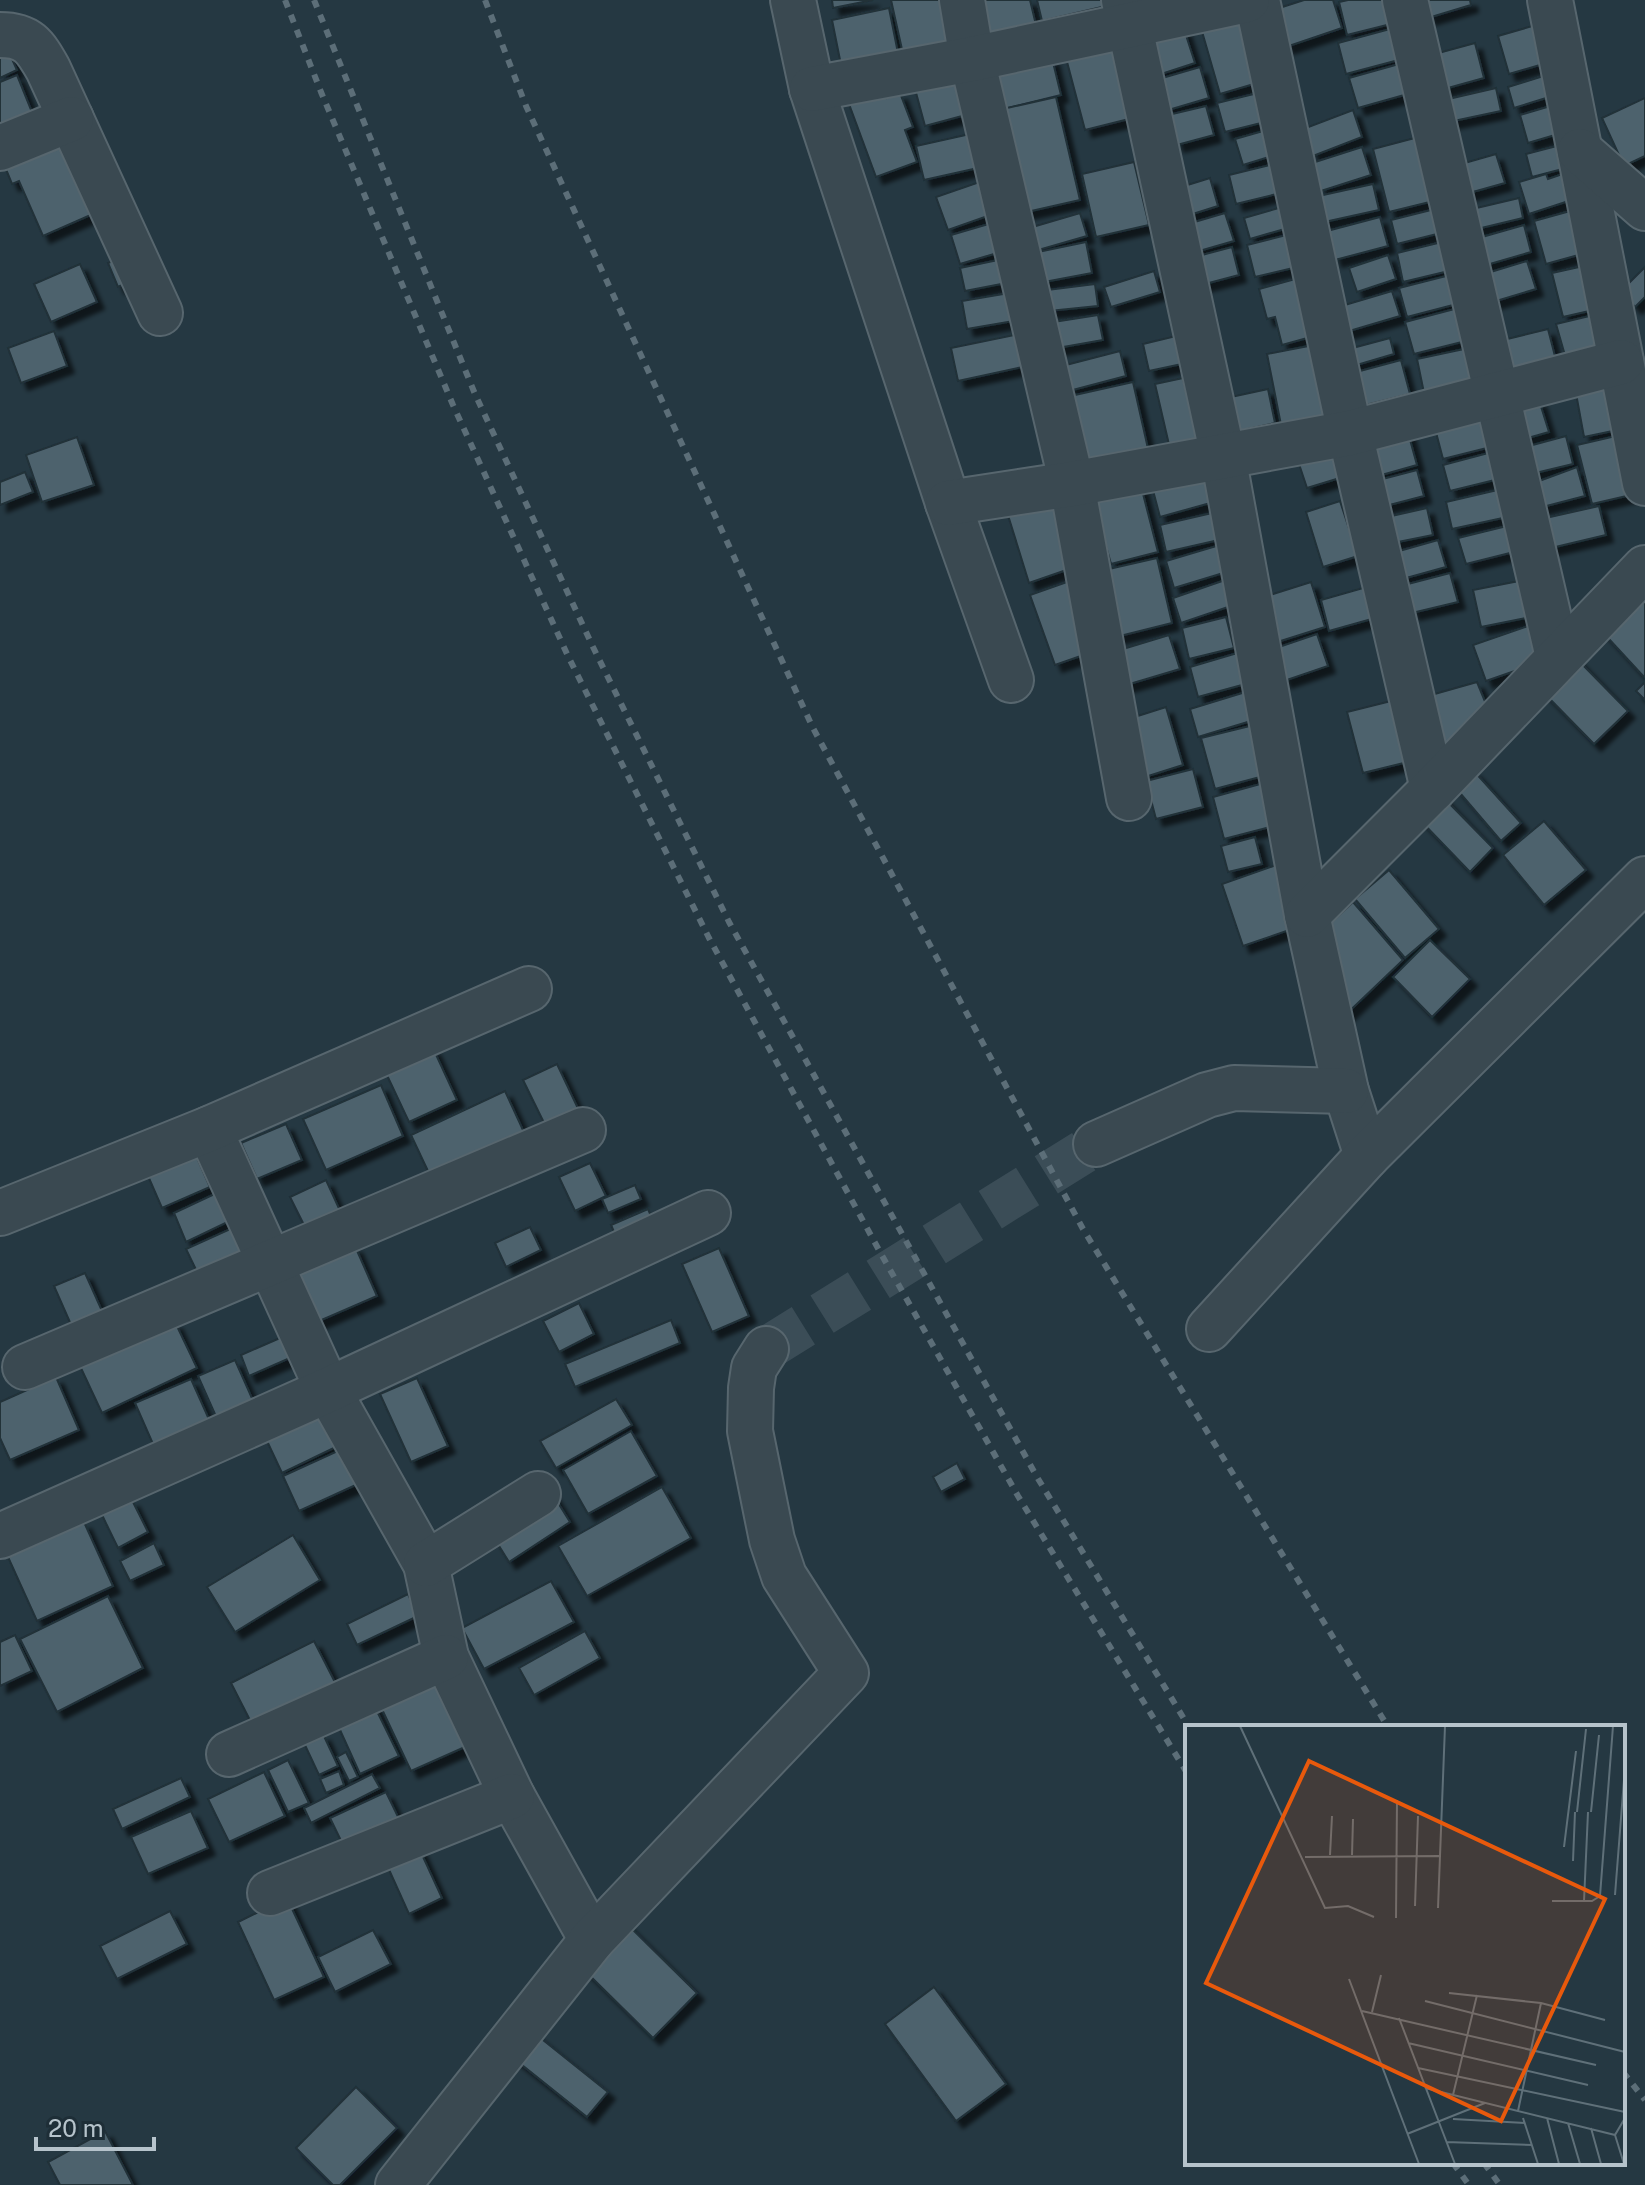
<svg xmlns="http://www.w3.org/2000/svg" width="1645" height="2185" font-family="'Public Sans',sans-serif">
<defs>
<filter id="shadow"><feDropShadow dx="7" dy="7" stdDeviation="2" flood-color="#0009"/></filter>
</defs>
<rect width="100%" height="100%" fill="#253842"/>
<g fill="#4e626d" stroke="#203039" stroke-width="2" filter="url(#shadow)">
<polygon points="832,0 873,0 833,8"/>
<polygon points="891,0 952,0 961,41 903,54"/>
<polygon points="981,0 1030,0 1036,25 988,35"/>
<polygon points="1037,0 1104,0 1106,6 1042,21"/>
<polygon points="1304,0 1333,0 1342,28 1286,47 1273,10"/>
<polygon points="1348,0 1393,0 1399,22 1347,35 1339,2"/>
<polygon points="1423,0 1470,0 1471,5 1428,18"/>
<polygon points="889,8 898,53 841,65 832,20"/>
<polygon points="1252,13 1271,79 1220,94 1201,28"/>
<polygon points="1546,22 1557,60 1509,74 1498,36"/>
<polygon points="1401,26 1410,57 1346,74 1338,43"/>
<polygon points="1184,29 1195,63 1149,78 1138,43"/>
<polygon points="2,37 17,70 0,78 0,38"/>
<polygon points="1122,43 1141,116 1085,130 1066,58"/>
<polygon points="1475,43 1484,78 1430,93 1420,58"/>
<polygon points="1052,58 1061,95 992,112 983,75"/>
<polygon points="1406,62 1415,92 1358,108 1349,78"/>
<polygon points="1200,67 1209,98 1155,114 1145,83"/>
<polygon points="1553,73 1559,94 1514,108 1508,87"/>
<polygon points="17,75 34,117 0,132 0,82"/>
<polygon points="968,76 977,112 925,126 915,89"/>
<polygon points="1496,88 1501,111 1449,122 1444,100"/>
<polygon points="1270,90 1277,119 1225,132 1217,103"/>
<polygon points="884,91 887,98 900,93 913,127 905,130 917,162 876,177 849,104"/>
<polygon points="1056,97 1080,200 1018,214 994,111"/>
<polygon points="1645,98 1645,156 1624,166 1602,118"/>
<polygon points="1564,102 1572,130 1528,143 1520,115"/>
<polygon points="1206,106 1214,135 1177,145 1168,115"/>
<polygon points="1353,110 1362,137 1313,156 1303,129"/>
<polygon points="1277,127 1285,152 1243,165 1235,139"/>
<polygon points="979,132 987,166 924,180 916,146"/>
<polygon points="1426,135 1442,199 1389,212 1373,149"/>
<polygon points="1572,142 1578,165 1532,177 1526,154"/>
<polygon points="63,145 93,214 43,236 19,181 12,184 3,162"/>
<polygon points="1362,147 1371,175 1321,191 1312,163"/>
<polygon points="1496,154 1505,183 1455,197 1447,168"/>
<polygon points="1134,162 1149,225 1096,237 1082,174"/>
<polygon points="1282,162 1289,191 1236,204 1229,175"/>
<polygon points="1580,168 1584,196 1529,214 1519,182 1546,174 1548,179"/>
<polygon points="991,178 1002,211 948,230 936,197"/>
<polygon points="1210,178 1218,206 1177,219 1168,191"/>
<polygon points="1373,184 1379,210 1320,223 1314,197"/>
<polygon points="1519,198 1523,218 1473,230 1468,210"/>
<polygon points="1296,203 1302,224 1250,239 1244,218"/>
<polygon points="1439,208 1445,232 1397,244 1391,220"/>
<polygon points="1581,208 1593,251 1546,264 1534,221"/>
<polygon points="1080,213 1087,236 1035,251 1029,228"/>
<polygon points="1225,213 1234,241 1182,256 1174,228"/>
<polygon points="1380,217 1388,246 1335,260 1327,231"/>
<polygon points="1002,220 1011,249 960,264 951,235"/>
<polygon points="1524,225 1531,252 1483,266 1475,239"/>
<polygon points="1298,232 1306,265 1255,277 1247,245"/>
<polygon points="1446,241 1453,270 1403,282 1397,253"/>
<polygon points="1086,242 1092,273 1039,283 1033,253"/>
<polygon points="1232,247 1239,275 1190,288 1183,260"/>
<polygon points="129,254 139,277 118,287 108,263"/>
<polygon points="1388,255 1396,279 1357,292 1349,268"/>
<polygon points="1012,257 1017,281 965,291 960,268"/>
<polygon points="1527,261 1536,289 1493,302 1484,274"/>
<polygon points="1597,263 1607,307 1563,317 1552,273"/>
<polygon points="80,264 97,302 51,322 34,284"/>
<polygon points="1645,267 1645,297 1635,307 1621,291"/>
<polygon points="1154,271 1160,292 1111,307 1104,287"/>
<polygon points="1450,275 1457,304 1407,317 1399,288"/>
<polygon points="1306,276 1322,334 1282,345 1275,317 1267,319 1259,289"/>
<polygon points="1095,284 1098,306 1049,311 1047,290"/>
<polygon points="1021,291 1026,319 967,329 962,301"/>
<polygon points="1392,291 1400,316 1346,332 1338,307"/>
<polygon points="1462,307 1470,340 1414,354 1405,322"/>
<polygon points="1606,312 1612,347 1566,359 1556,324"/>
<polygon points="1098,315 1103,340 1052,349 1047,323"/>
<polygon points="1548,329 1557,364 1508,376 1499,341"/>
<polygon points="54,331 67,366 21,383 8,348"/>
<polygon points="1029,332 1036,364 958,381 951,348"/>
<polygon points="1176,336 1182,364 1149,371 1143,344"/>
<polygon points="1390,338 1394,354 1350,367 1345,350"/>
<polygon points="1324,343 1338,415 1281,425 1267,354"/>
<polygon points="1464,349 1472,382 1424,393 1417,359"/>
<polygon points="1120,351 1126,376 1069,391 1062,366"/>
<polygon points="1401,360 1410,394 1354,408 1345,375"/>
<polygon points="1183,378 1198,443 1170,449 1155,384"/>
<polygon points="1622,379 1632,427 1584,437 1575,388"/>
<polygon points="1133,382 1149,453 1073,470 1057,399"/>
<polygon points="1268,389 1275,423 1225,434 1217,400"/>
<polygon points="1539,400 1549,432 1521,440 1512,408"/>
<polygon points="1488,406 1499,445 1443,459 1433,421"/>
<polygon points="1406,425 1417,465 1371,478 1360,438"/>
<polygon points="1633,432 1644,492 1592,504 1577,445"/>
<polygon points="1566,436 1573,464 1523,476 1514,450"/>
<polygon points="77,437 94,485 42,502 26,455"/>
<polygon points="1343,441 1353,474 1307,488 1296,455"/>
<polygon points="1492,452 1499,479 1450,491 1443,465"/>
<polygon points="1204,464 1214,502 1160,517 1150,479"/>
<polygon points="1577,467 1585,496 1535,509 1531,484"/>
<polygon points="1417,470 1424,496 1378,508 1371,482"/>
<polygon points="25,472 33,492 0,505 0,482"/>
<polygon points="1141,486 1158,552 1111,564 1093,500"/>
<polygon points="1506,488 1512,516 1452,529 1446,502"/>
<polygon points="1065,493 1078,566 1029,583 1007,512"/>
<polygon points="1340,501 1358,556 1323,567 1306,512"/>
<polygon points="1599,506 1606,535 1547,549 1541,519"/>
<polygon points="1427,508 1433,535 1383,545 1378,519"/>
<polygon points="1212,513 1219,540 1166,552 1160,525"/>
<polygon points="1511,525 1518,551 1466,564 1458,538"/>
<polygon points="1438,540 1446,567 1399,580 1392,553"/>
<polygon points="1223,544 1230,571 1174,588 1166,561"/>
<polygon points="1157,558 1172,623 1116,637 1100,571"/>
<polygon points="1450,573 1458,602 1412,613 1404,585"/>
<polygon points="1645,573 1645,676 1644,677 1596,625"/>
<polygon points="1081,577 1101,649 1055,665 1030,595"/>
<polygon points="1228,579 1237,604 1181,623 1173,598"/>
<polygon points="1519,581 1526,618 1481,627 1473,590"/>
<polygon points="1311,582 1325,627 1268,645 1254,600"/>
<polygon points="1377,584 1386,615 1329,631 1321,600"/>
<polygon points="1226,617 1234,648 1189,659 1182,628"/>
<polygon points="1528,626 1541,662 1486,681 1473,645"/>
<polygon points="1317,634 1328,666 1284,681 1273,649"/>
<polygon points="1169,635 1180,669 1123,686 1113,652"/>
<polygon points="1244,651 1253,682 1198,697 1190,667"/>
<polygon points="1576,658 1628,711 1594,744 1542,691"/>
<polygon points="1477,682 1491,716 1444,752 1424,697"/>
<polygon points="1645,682 1645,700 1636,691"/>
<polygon points="1252,690 1261,718 1198,737 1190,709"/>
<polygon points="1399,699 1416,760 1363,773 1347,712"/>
<polygon points="1166,707 1183,765 1142,778 1125,720"/>
<polygon points="1262,723 1275,773 1215,789 1201,738"/>
<polygon points="1193,769 1203,807 1156,819 1146,781"/>
<polygon points="1473,770 1521,823 1501,841 1454,786"/>
<polygon points="1271,781 1282,824 1224,839 1213,797"/>
<polygon points="1441,795 1493,848 1470,872 1418,818"/>
<polygon points="1544,821 1586,870 1544,905 1503,855"/>
<polygon points="1255,837 1262,864 1228,872 1221,846"/>
<polygon points="1279,864 1301,926 1243,946 1222,884"/>
<polygon points="1389,870 1439,929 1405,958 1355,899"/>
<polygon points="1353,902 1403,960 1337,1023 1320,933"/>
<polygon points="1430,940 1470,979 1432,1017 1393,977"/>
<polygon points="433,1048 457,1100 409,1122 385,1071"/>
<polygon points="557,1064 583,1119 550,1135 523,1080"/>
<polygon points="381,1085 403,1136 326,1170 303,1119"/>
<polygon points="505,1091 529,1143 435,1186 411,1135"/>
<polygon points="286,1124 302,1160 257,1179 241,1143"/>
<polygon points="195,1153 210,1187 162,1208 145,1169"/>
<polygon points="590,1163 606,1196 575,1211 559,1177"/>
<polygon points="326,1180 342,1215 307,1231 290,1197"/>
<polygon points="635,1185 641,1199 608,1213 602,1199"/>
<polygon points="223,1190 236,1218 186,1242 174,1213"/>
<polygon points="648,1209 658,1232 621,1248 611,1225"/>
<polygon points="239,1225 255,1260 203,1284 186,1249"/>
<polygon points="530,1227 541,1250 506,1267 495,1243"/>
<polygon points="355,1246 377,1296 317,1322 295,1272"/>
<polygon points="719,1248 749,1316 712,1332 682,1264"/>
<polygon points="85,1273 107,1322 76,1336 54,1286"/>
<polygon points="579,1303 594,1334 559,1352 543,1321"/>
<polygon points="671,1320 680,1343 575,1387 565,1364"/>
<polygon points="175,1322 197,1368 102,1413 80,1366"/>
<polygon points="296,1331 306,1351 249,1376 241,1355"/>
<polygon points="235,1360 259,1414 222,1430 198,1376"/>
<polygon points="56,1377 79,1430 10,1460 0,1438 0,1402"/>
<polygon points="417,1378 448,1446 411,1462 380,1394"/>
<polygon points="191,1379 216,1435 160,1460 135,1403"/>
<polygon points="616,1399 632,1425 556,1468 540,1441"/>
<polygon points="323,1414 338,1446 282,1473 267,1441"/>
<polygon points="631,1431 657,1476 588,1514 563,1470"/>
<polygon points="342,1449 358,1484 299,1511 283,1476"/>
<polygon points="957,1463 965,1479 941,1492 933,1477"/>
<polygon points="662,1487 691,1538 587,1596 558,1546"/>
<polygon points="552,1493 570,1522 509,1562 491,1533"/>
<polygon points="132,1500 148,1532 118,1548 102,1515"/>
<polygon points="84,1522 113,1586 37,1621 8,1557"/>
<polygon points="293,1535 320,1580 235,1632 207,1587"/>
<polygon points="154,1543 164,1565 130,1581 120,1561"/>
<polygon points="551,1581 574,1622 484,1669 462,1628"/>
<polygon points="408,1594 418,1616 357,1645 347,1624"/>
<polygon points="108,1596 143,1668 57,1712 20,1639"/>
<polygon points="585,1631 600,1658 534,1695 519,1668"/>
<polygon points="15,1635 32,1671 0,1686 0,1642"/>
<polygon points="314,1641 341,1694 258,1736 231,1683"/>
<polygon points="443,1676 474,1743 411,1771 380,1705"/>
<polygon points="372,1701 399,1756 360,1774 335,1719"/>
<polygon points="323,1734 338,1766 319,1775 304,1743"/>
<polygon points="346,1752 358,1777 349,1781 337,1757"/>
<polygon points="288,1760 309,1803 288,1812 268,1770"/>
<polygon points="339,1771 344,1785 326,1793 320,1779"/>
<polygon points="264,1772 285,1816 229,1842 208,1799"/>
<polygon points="372,1774 380,1788 311,1823 304,1808"/>
<polygon points="181,1778 190,1797 122,1829 113,1809"/>
<polygon points="386,1792 402,1825 346,1851 330,1818"/>
<polygon points="191,1811 208,1848 148,1874 131,1837"/>
<polygon points="419,1848 442,1898 409,1914 386,1863"/>
<polygon points="287,1898 324,1977 274,2000 238,1922"/>
<polygon points="170,1911 187,1944 117,1979 100,1946"/>
<polygon points="625,1922 697,1993 653,2038 581,1967"/>
<polygon points="373,1930 391,1964 335,1992 318,1957"/>
<polygon points="934,1987 1006,2084 956,2121 885,2024"/>
<polygon points="533,2032 608,2092 587,2117 512,2057"/>
<polygon points="356,2087 397,2128 340,2185 333,2185 296,2148"/>
<polygon points="105,2131 133,2185 60,2185 48,2162"/>
</g>
<g fill="none" stroke-linecap="round" stroke-linejoin="round">
<polyline stroke="#3b4d57" stroke-width="44" stroke-dasharray="44 22" stroke-linecap="butt" points="766,1349 1096,1144"/>
<defs>
<g id="street">
<polyline points="793,0 812,89 948,503 1011,680"/>
<polyline points="962,0 972,59 1072,484 1129,798"/>
<polyline points="1124,0 1223,456 1307,915 1346,1091 1367,1156"/>
<polyline points="1257,0 1350,433 1433,789"/>
<polyline points="1405,0 1558,657"/>
<polyline points="1550,0 1645,483"/>
<path d="M0,35C28,35 35,46 48,69L160,313"/>
<polyline points="812,89 972,59 1247,0"/>
<polyline points="0,148 71,119"/>
<polyline points="1580,151 1645,208"/>
<polyline points="948,503 1072,484 1350,433 1621,362"/>
<polyline points="1307,915 1433,789 1645,568"/>
<polyline points="209,1129 328,1390 426,1564 446,1657 512,1796 592,1940"/>
<polyline points="1096,1144 1207,1095 1234,1088 1346,1091"/>
<polyline points="0,1213 209,1129 529,989"/>
<polyline points="1209,1329 1367,1156 1645,879"/>
<polyline points="25,1367 583,1130"/>
<polyline points="0,1536 328,1390 708,1213"/>
<polyline points="426,1564 538,1494"/>
<polyline points="229,1754 446,1657"/>
<polyline points="270,1893 512,1796"/>
<polyline points="398,2185 592,1940 846,1673 784,1576 772,1540 750,1431 751,1388 754,1368 766,1349"/>
</g>
</defs>
<use href="#street" stroke="#57666e" stroke-width="48"/>
<use href="#street" stroke="#3a4951" stroke-width="44"/>
<g stroke="#5c6e78" stroke-width="6" stroke-dasharray="8 8" stroke-linecap="butt">
<polyline points="285,0 321,92 453,405 568,656 709,938 880,1252 1018,1496 1187,1773"/>
<polyline points="314,0 475,394 593,647 729,922 1037,1477 1189,1727"/>
<polyline points="485,0 526,106 813,728 1083,1229 1388,1727"/>
<polyline points="1623,2072 1645,2100"/>
<polyline points="1453,2163 1469,2185"/>
<polyline points="1484,2163 1500,2185"/>
</g>
</g>
<g transform="translate(1185 1725)">
<rect width="440" height="440" fill="#253842"/>
<path fill="none" stroke="#5f7079" stroke-width="2" d="M55,1L140,183L163,181L189,192M392,87L401,4M406,87L414,10M379,122L391,26M145,130L147,91M167,130L168,94M120,132L254,131M388,136L390,87M430,170L440,42M367,176H407L415,171L428,1M399,176L403,87M230,181L233,91M253,183L260,1M211,193L212,75M164,254L234,439M264,268L356,278L420,295M240,276L440,327M177,286L411,340M187,287L196,250M214,293L270,439M223,318L403,360M233,343L440,387M240,363L430,410M268,370L292,270M333,386L356,278M338,393L353,439M362,393L374,439M268,394L340,398M383,398L395,439M406,403L416,439M222,409L300,378M261,417L347,420M439,439L430,410L440,393"/>
<path fill="#e8590c" fill-opacity="0.15" stroke="#e8590c" stroke-width="4" d="M124,36L420,174L316,396L21,258Z"/>
<rect width="440" height="440" fill="none" stroke="#b6c3cb" stroke-width="4"/>
</g>
<path d="M36 2137v12h118v-12" fill="none" stroke="#b6c3cb" stroke-width="4"/>
<text x="48" y="2137" font-size="24" fill="#b6c3cb" stroke="#1e2e37" stroke-width="6" paint-order="stroke">20 m</text>
</svg>
